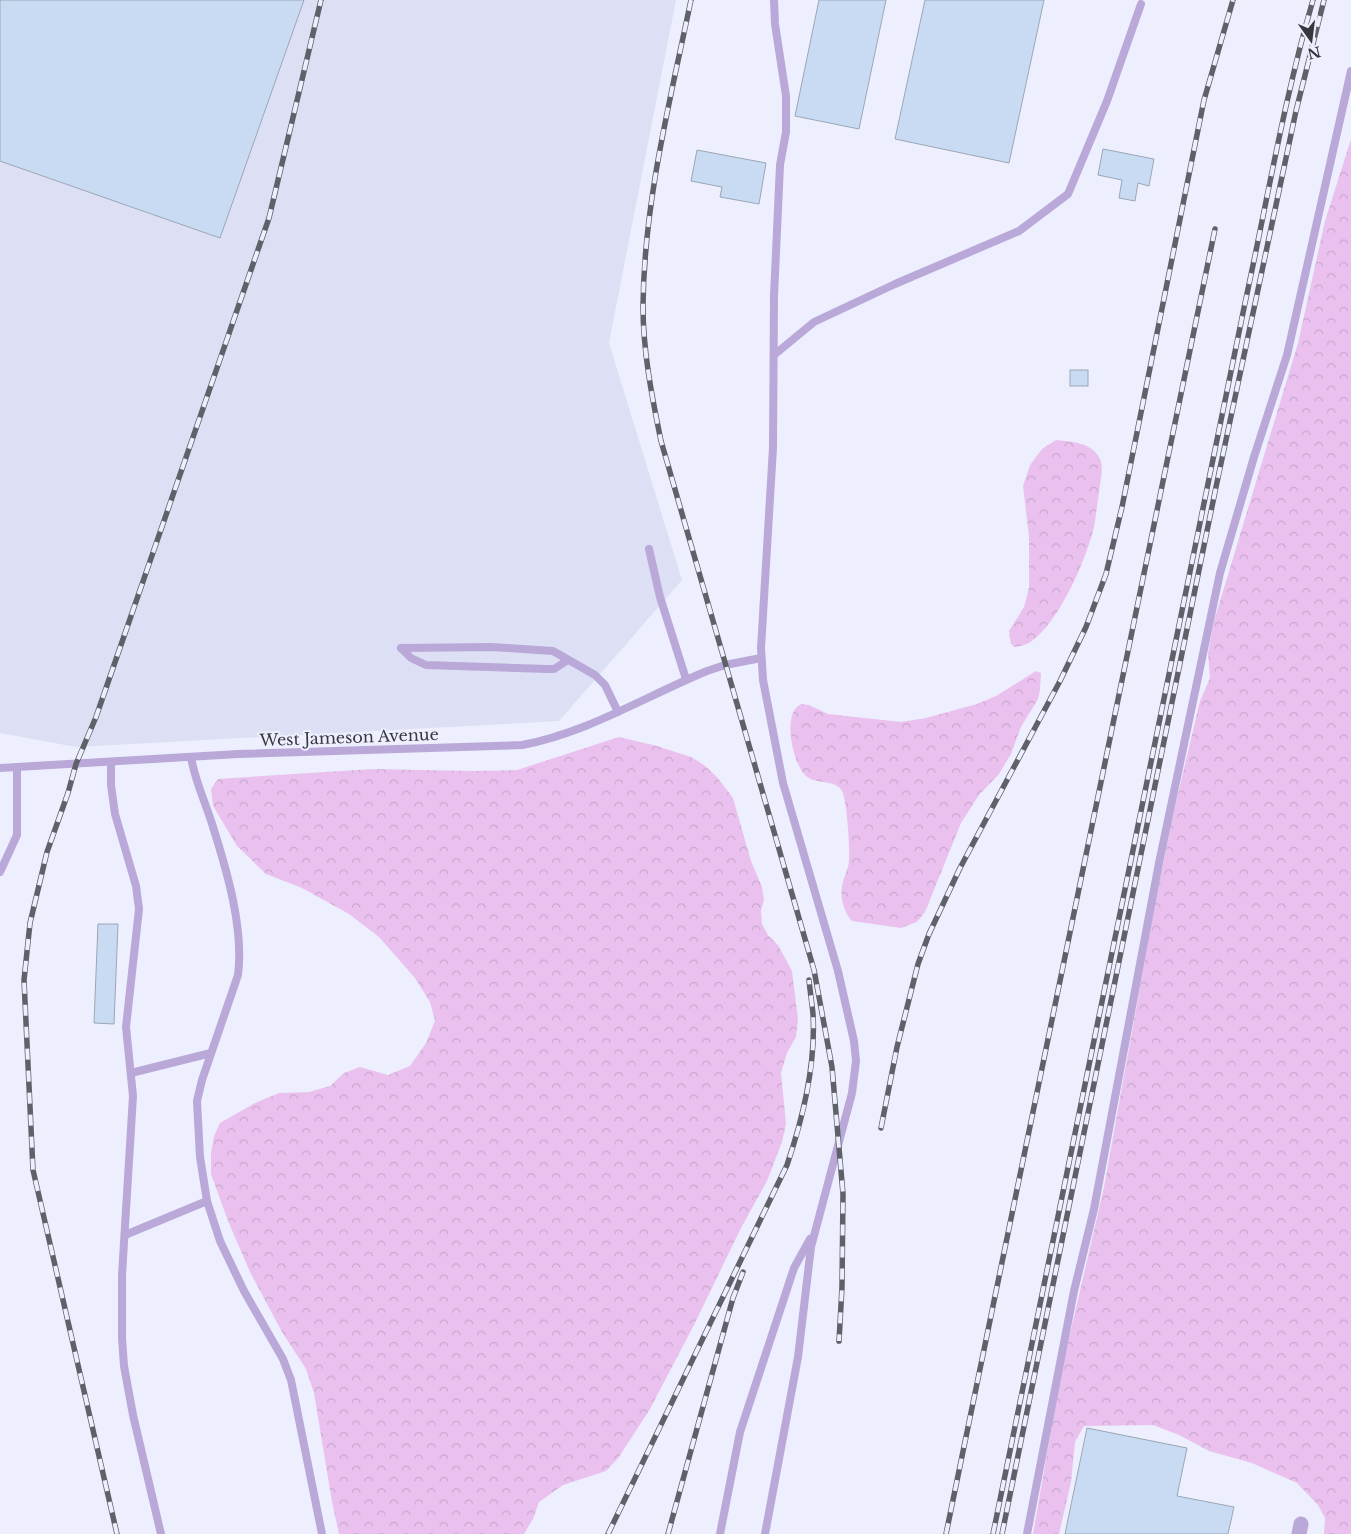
<svg xmlns="http://www.w3.org/2000/svg" width="1351" height="1534" font-family="'Libre Baskerville',serif">
<defs>
<pattern id="forest-crowns" width="20" height="18" patternUnits="userSpaceOnUse" patternTransform="scale(1.25)"><rect width="20" height="18" fill="#eac1ee"/><path d="M2 6a3 3 0 1 1 6 0M12 15a3 3 0 1 1 6 0" fill="none" stroke="#c9a7cd"/></pattern>
</defs>
<rect width="100%" height="100%" fill="#edeffe"/>
<polygon fill="#dde0f4" points="0,0 676,0 609,343 682,580 559,721 76,747 0,733"/>
<g fill="url(#forest-crowns)">
<polygon points="1351,139 1351,1534 1324,1534 1325,1518 1318,1505 1297,1483 1252,1463 1209,1451 1179,1435 1153,1425 1084,1426 1075,1442 1071,1482 1059,1534 1033,1534 1061,1373 1104,1187 1155,903 1174,811 1200,701 1210,678 1208,653 1214,621 1298,343 1325,221"/>
<path d="M1056,440C1072,442 1092,442 1100,459C1104,468 1100,482 1099,493C1097,504 1096,516 1094,527C1086,560 1060,620 1032,641C1027,645 1021,646 1014,647L1011,644L1009,631L1024,607L1029,588V536L1023,486L1030,465L1042,449Z"/>
<path d="M1036,671L1041,673L1040,690L1038,699L1021,727L1011,754L999,774L979,795L961,823L925,912L917,922L901,928L852,921C843,911 839,895 843,882C845,874 849,867 849,860C850,848 847,801 842,791C836,779 814,785 805,775C793,762 785,724 795,709C796,707 799,706 801,704L809,705L828,714L901,722L926,718L977,704L996,696Z"/>
<polygon points="619,737 657,746 691,757 704,765 717,777 733,798 751,861 762,887 764,900 761,911 762,924 768,935 778,945 792,971 798,1019 796,1037 787,1053 781,1073 786,1124 782,1142 767,1181 741,1228 695,1323 650,1409 619,1457 606,1471 563,1485 539,1502 533,1519 524,1534 339,1534 332,1502 314,1393 306,1369 282,1332 250,1272 228,1221 211,1174 211,1153 214,1136 220,1123 255,1103 279,1093 309,1092 330,1086 344,1073 360,1067 388,1075 410,1066 426,1043 435,1021 430,1002 415,978 379,937 349,914 302,888 266,874 237,846 213,806 211,789 218,779 232,778 373,769 472,771 517,770"/>
</g>
<g fill="#c9dbf3" stroke="#9ba6b5">
<polygon points="0,0 304,0 220,238 0,161"/>
<polygon points="819,0 886,0 859,129 795,116"/>
<polygon points="925,0 1044,0 1009,163 895,139"/>
<polygon points="1103,149 1154,159 1149,186 1138,183 1135,201 1119,198 1122,180 1098,175"/>
<polygon points="697,150 766,163 759,204 720,197 722,187 691,181"/>
<rect x="1070" y="370" width="18" height="16"/>
<polygon points="98,924 118,924 114,1024 94,1023"/>
<polygon points="1087,1428 1187,1448 1177,1496 1234,1507 1228,1534 1065,1534"/>
</g>
<g fill="none" stroke-linecap="round" stroke-linejoin="round">
<g stroke="#b9a8d8" stroke-width="8">
<polyline points="774,355 814,322 895,284 1019,231 1068,194 1107,101 1141,4"/>
<polyline points="649,549 660,597 686,679"/>
<polyline points="401,648 491,647 553,651 595,675 605,685 618,712"/>
<polyline points="401,648 411,658 426,665 547,669 554,669 568,660"/>
<path d="M191,757C195,782 206,803 213,827C227,871 244,929 238,975L202,1080L197,1101L200,1157L207,1201L220,1241L244,1291L283,1359L291,1380L322,1534"/>
<polyline points="111,762 111,785 115,814 136,886 139,909 126,1027 133,1096 122,1275 122,1338 124,1366 133,1415 161,1534"/>
<path d="M0,768L238,754L522,745C587,733 646,696 707,671L725,665L761,658"/>
<polyline points="0,872 17,835 17,767"/>
<polyline points="131,1073 211,1053"/>
<polyline points="125,1235 207,1201"/>
<polyline points="720,1534 740,1432 794,1268 810,1239"/>
<polyline points="765,1534 798,1357 811,1247 852,1093 856,1061 854,1041 838,971 783,783 763,680 761,648 773,448 774,296 780,165 786,132 786,96 775,24 774,0"/>
<polyline points="1027,1534 1074,1291 1094,1209 1159,863 1220,573 1254,457 1287,355 1351,71"/>
</g>
<polyline stroke="#b9a8d8" stroke-width="15" points="1299,1534 1301,1524"/>
<defs>
<g id="rail">
<path d="M691,0C670,101 644,202 643,306C643,352 652,397 661,441L814,970L832,1067L843,1194L842,1287L839,1341"/>
<polyline points="881,1128 897,1047 918,964 929,934 960,868 1060,681 1086,627 1106,574 1122,507 1204,100 1233,0"/>
<polyline points="117,1534 33,1170 24,980 30,923 47,852 68,793 76,764 96,717 269,218 321,0"/>
<path d="M608,1534L787,1165C803,1118 816,1065 813,1014C812,1003 810,991 809,980"/>
<polyline points="668,1534 720,1345 733,1298 743,1272"/>
<polyline points="946,1534 1215,229"/>
<path d="M993,1534L1245,303C1267,202 1284,99 1313,0"/>
<polyline points="1002,1534 1216,487 1296,111 1324,0"/>
</g>
</defs>
<use href="#rail" stroke="#5f6169" stroke-width="5.5"/>
<use href="#rail" stroke="#edeffe" stroke-width="4" stroke-dasharray="11" stroke-linecap="butt"/>
</g>
<g text-anchor="middle" dominant-baseline="central" stroke-width="4" stroke-linejoin="round" paint-order="stroke">
<g font-size="16" fill="#37383f" stroke="#edeffe">
<text transform="translate(349 737) rotate(-2)">West Jameson Avenue</text>
</g>
</g>
<g transform="translate(1311 40) rotate(166)" stroke="#edeffe" stroke-width="4" paint-order="stroke">
<path d="M0-4L9 19L0 12L-9 19Z" fill="#37383f"/>
<text y="-8" font-size="14" font-weight="bold" text-anchor="middle" fill="#37383f">N</text>
</g>
</svg>
